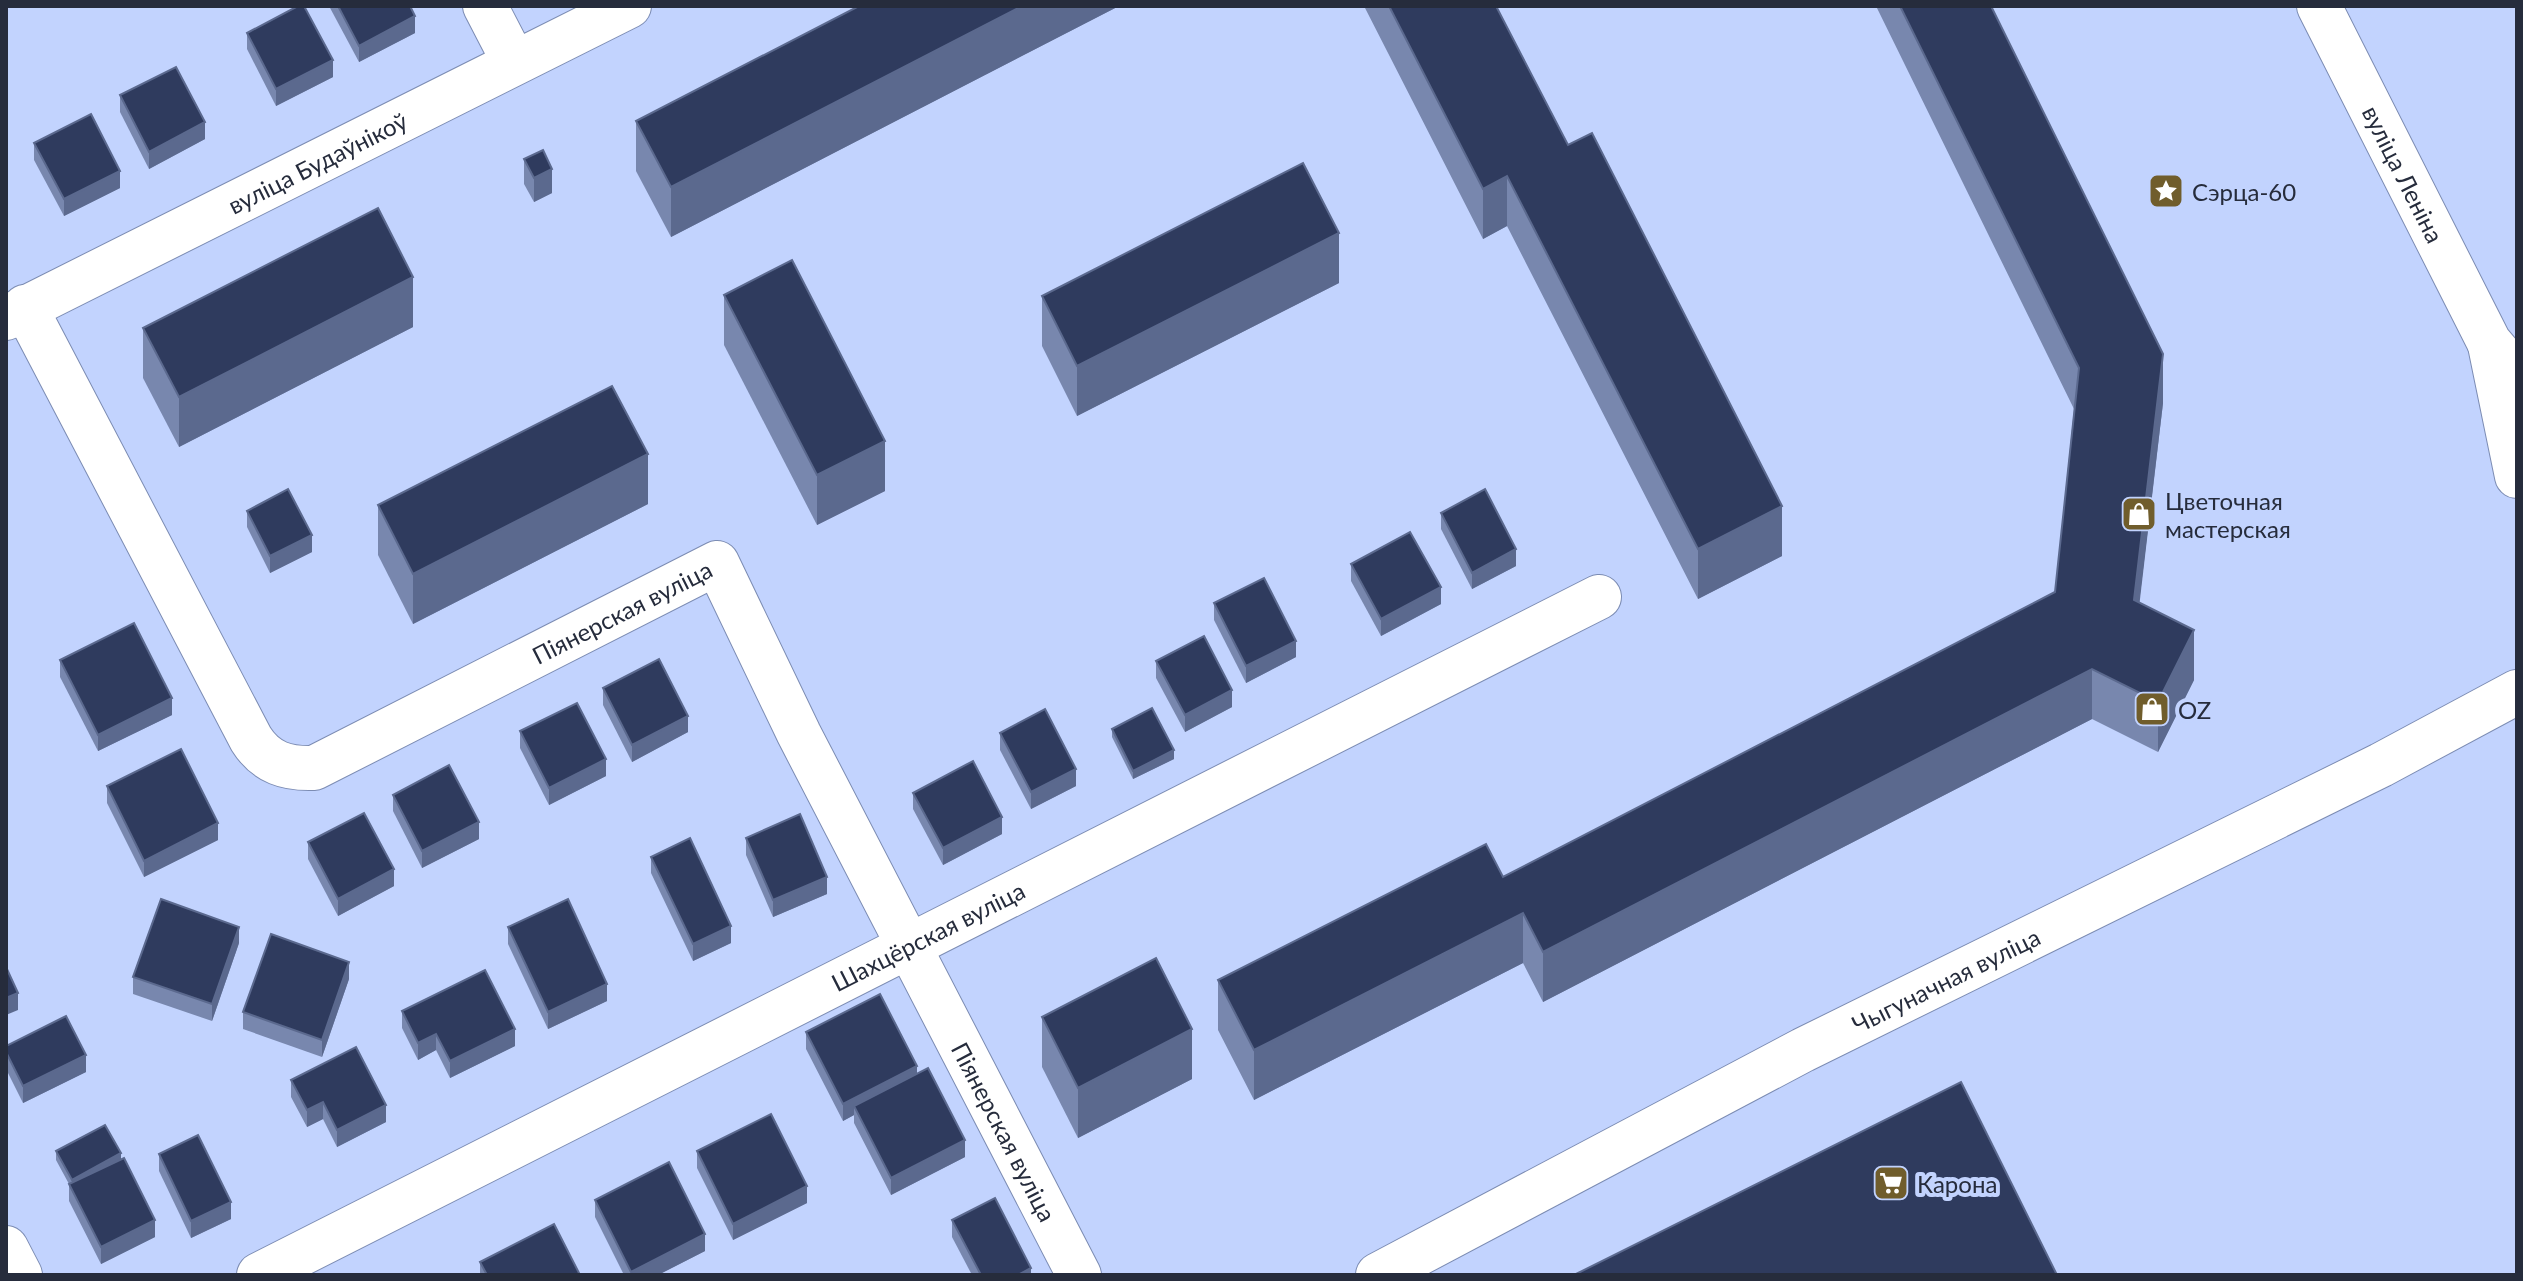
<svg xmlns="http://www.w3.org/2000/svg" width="2523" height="1281" font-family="Lato,sans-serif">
<rect width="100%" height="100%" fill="#c2d3fe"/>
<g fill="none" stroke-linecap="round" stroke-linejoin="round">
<defs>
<g id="minor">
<polyline points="485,6 514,62"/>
<path id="s1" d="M25,307L251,739C266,763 287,769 314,768L717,563L799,734L1079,1275"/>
<path id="s2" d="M6,318L629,6"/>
<polyline points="6,1248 20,1275"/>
<path id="s3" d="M259,1275C704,1047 1152,823 1599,597"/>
</g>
<g id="secondary">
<path id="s4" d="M2319,6L2489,342L2517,375"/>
<polyline points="2490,345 2517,476"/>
<path id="s5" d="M1378,1275L1803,1050L2381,765L2517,692"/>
</g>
</defs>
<use href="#minor" stroke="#7c8cb3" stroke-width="46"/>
<use href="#secondary" stroke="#7c8cb3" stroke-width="46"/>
<use href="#minor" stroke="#fff" stroke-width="44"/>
<use href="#secondary" stroke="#fff" stroke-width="44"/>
</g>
<g fill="#7887ae">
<polygon points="329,6 410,6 415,33 359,62"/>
<polygon points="859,6 1119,6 671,237 636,171 636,121"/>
<polygon points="1364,6 1496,6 1782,556 1698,599 1507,226 1483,239"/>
<polygon points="1876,6 1991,6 2163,403 2139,603 2194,680 2158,752 2092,719 1543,1002 1523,963 1254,1100 1218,1030 1218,980 1503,877 2055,592 2074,409"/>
<polygon points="247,33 333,77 276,106 247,49"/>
<polygon points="120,95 205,139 149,169 120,112"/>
<polygon points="34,143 120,188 64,216 34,160"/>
<polygon points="524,159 552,193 534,202 524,184"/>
<polygon points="1339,283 1077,416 1042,346 1042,296"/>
<polygon points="724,295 885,491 817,525 724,345"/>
<polygon points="413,327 179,447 143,378 143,328"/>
<polygon points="648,504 413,624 378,555 378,505"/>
<polygon points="247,511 312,552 270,573 247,527"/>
<polygon points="1441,513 1516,566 1472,589 1441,529"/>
<polygon points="1351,564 1441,604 1381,636 1351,581"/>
<polygon points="1214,603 1296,657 1246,683 1214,620"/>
<polygon points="60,660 172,715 98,751 60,677"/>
<polygon points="1156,661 1232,707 1185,732 1156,678"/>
<polygon points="603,688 688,732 632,762 603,705"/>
<polygon points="1112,729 1174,759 1133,779 1112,737"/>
<polygon points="520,731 606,776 549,805 520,748"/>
<polygon points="1000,733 1076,786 1031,809 1000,750"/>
<polygon points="107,786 218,840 144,877 107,803"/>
<polygon points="913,793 1002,834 943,865 913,809"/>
<polygon points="393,795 479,839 422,868 393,811"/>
<polygon points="746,838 827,894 773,917 746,855"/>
<polygon points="308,842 394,886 338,916 308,859"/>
<polygon points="651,857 731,943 693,961 651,873"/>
<polygon points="508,927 607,1001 548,1029 508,944"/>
<polygon points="239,943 212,1021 133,994 133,977"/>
<polygon points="349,979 322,1057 243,1029 243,1012"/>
<polygon points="402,1011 515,1046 450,1078 436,1050 418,1060 402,1028"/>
<polygon points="1042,1017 1192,1079 1078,1138 1042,1067"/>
<polygon points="806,1032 917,1074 965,1157 891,1195 854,1123 854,1115 843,1121 806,1049"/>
<polygon points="6,1046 86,1072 23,1103 6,1069"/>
<polygon points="291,1080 386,1122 337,1147 323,1119 307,1127 291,1097"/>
<polygon points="56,1151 121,1159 155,1237 101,1264 69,1201 69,1184 56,1160"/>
<polygon points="697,1151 807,1203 733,1240 697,1168"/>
<polygon points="159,1154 231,1219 191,1238 159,1171"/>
<polygon points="595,1200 705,1251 658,1275 624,1275 595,1217"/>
<polygon points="952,1220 1031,1275 972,1275 952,1237"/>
<polygon points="480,1262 580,1275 480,1275"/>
</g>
<g fill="#5b698e">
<polygon points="1022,6 1119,6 671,237 671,187"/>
<polygon points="415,16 415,33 359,62 359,46"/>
<polygon points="333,60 333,77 276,106 276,89"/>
<polygon points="205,122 205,139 149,169 149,152"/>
<polygon points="552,169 552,193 534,202 534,178"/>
<polygon points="120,171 120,188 64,216 64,199"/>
<polygon points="1507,176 1507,226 1483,239 1483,189"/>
<polygon points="1339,233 1339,283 1077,416 1077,366"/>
<polygon points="413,277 413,327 179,447 179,397"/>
<polygon points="2163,354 2163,403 2134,650 2134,600"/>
<polygon points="885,441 885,491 817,525 817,475"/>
<polygon points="648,454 648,504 413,624 413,574"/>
<polygon points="1782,506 1782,556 1698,599 1698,549"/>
<polygon points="312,535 312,552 270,573 270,556"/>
<polygon points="1516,549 1516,566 1472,589 1472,573"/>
<polygon points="1441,587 1441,604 1381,636 1381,619"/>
<polygon points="2194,630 2194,680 2158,752 2158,702"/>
<polygon points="1296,641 1296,657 1246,683 1246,666"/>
<polygon points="2092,669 2092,719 1543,1002 1543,952"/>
<polygon points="1232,690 1232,707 1185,732 1185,715"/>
<polygon points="172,698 172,715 98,751 98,735"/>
<polygon points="688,716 688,732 632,762 632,745"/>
<polygon points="1174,750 1174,759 1133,779 1133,771"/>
<polygon points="606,759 606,776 549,805 549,788"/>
<polygon points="1076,769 1076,786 1031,809 1031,792"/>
<polygon points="1002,817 1002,834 943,865 943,848"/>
<polygon points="479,822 479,839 422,868 422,851"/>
<polygon points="218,823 218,840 144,877 144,861"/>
<polygon points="394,869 394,886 338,916 338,899"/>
<polygon points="827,877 827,894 773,917 773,900"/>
<polygon points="1523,913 1523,963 1254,1100 1254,1050"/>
<polygon points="731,926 731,943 693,961 693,944"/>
<polygon points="239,927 239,943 212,1021 212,1004"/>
<polygon points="349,962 349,979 322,1057 322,1040"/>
<polygon points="607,984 607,1001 548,1029 548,1012"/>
<polygon points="18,993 18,1010 6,1015 6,998"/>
<polygon points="515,1029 515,1046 450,1078 450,1061"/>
<polygon points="1192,1029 1192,1079 1078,1138 1078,1088"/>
<polygon points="436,1034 436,1050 418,1060 418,1043"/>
<polygon points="86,1055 86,1072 23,1103 23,1086"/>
<polygon points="917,1066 917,1083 854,1106 854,1115 843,1121 843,1104"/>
<polygon points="323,1102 323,1119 307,1127 307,1110"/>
<polygon points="386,1105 386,1122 337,1147 337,1130"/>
<polygon points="965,1140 965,1157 891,1195 891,1178"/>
<polygon points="121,1153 121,1162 72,1189 72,1180"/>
<polygon points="807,1186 807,1203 733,1240 733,1224"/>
<polygon points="231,1202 231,1219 191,1238 191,1221"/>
<polygon points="155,1220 155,1237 101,1264 101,1247"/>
<polygon points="705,1234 705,1251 658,1275 631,1275 631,1272"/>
<polygon points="1031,1268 1031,1275 1018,1275"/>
</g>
<g fill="#2f3b5e" stroke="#5b698e" stroke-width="2">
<polygon points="298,6 304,6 333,60 276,89 247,33"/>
<polygon points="338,6 410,6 415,16 359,46"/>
<polygon points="859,6 1022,6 671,187 636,121"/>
<polygon points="1389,6 1496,6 1568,145 1592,133 1782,506 1698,549 1507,176 1483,189"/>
<polygon points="1900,6 1991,6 2163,354 2134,600 2194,630 2158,702 2092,669 1543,952 1523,913 1254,1050 1218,980 1486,844 1503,877 2055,592 2079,368"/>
<polygon points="176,67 205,122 149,152 120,95"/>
<polygon points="91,114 120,171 64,199 34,143"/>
<polygon points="543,150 552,169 534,178 524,159"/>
<polygon points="1303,163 1339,233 1077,366 1042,296"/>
<polygon points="378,208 413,277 179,397 143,328"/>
<polygon points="792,260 885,441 817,475 724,295"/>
<polygon points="612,386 648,454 413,574 378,505"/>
<polygon points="288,489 312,535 270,556 247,511"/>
<polygon points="1485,489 1516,549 1472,573 1441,513"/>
<polygon points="1410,532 1441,587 1381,619 1351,564"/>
<polygon points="1264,578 1296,641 1246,666 1214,603"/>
<polygon points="134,623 172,698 98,735 60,660"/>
<polygon points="1204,636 1232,690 1185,715 1156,661"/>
<polygon points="659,659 688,716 632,745 603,688"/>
<polygon points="577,703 606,759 549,788 520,731"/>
<polygon points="1152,708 1174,750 1133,771 1112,729"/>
<polygon points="1045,709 1076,769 1031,792 1000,733"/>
<polygon points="181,749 218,823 144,861 107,786"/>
<polygon points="973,761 1002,817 943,848 913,793"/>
<polygon points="449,765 479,822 422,851 393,795"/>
<polygon points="364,813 394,869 338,899 308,842"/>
<polygon points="800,814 827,877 773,900 746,838"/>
<polygon points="690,838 731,926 693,944 651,857"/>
<polygon points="161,899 239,927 212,1004 133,977"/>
<polygon points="568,899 607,984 548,1012 508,927"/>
<polygon points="271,934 349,962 322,1040 243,1012"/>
<polygon points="1156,958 1192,1029 1078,1088 1042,1017"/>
<polygon points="6,967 18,993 6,998"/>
<polygon points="485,970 515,1029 450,1061 436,1034 418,1043 402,1011"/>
<polygon points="880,994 917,1066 843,1104 806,1032"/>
<polygon points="66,1016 86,1055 23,1086 6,1052 6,1046"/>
<polygon points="356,1047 386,1105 337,1130 323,1102 307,1110 291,1080"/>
<polygon points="928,1068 965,1140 891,1178 854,1106"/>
<polygon points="1961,1082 2057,1275 1574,1275"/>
<polygon points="771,1114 807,1186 733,1224 697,1151"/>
<polygon points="105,1125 121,1153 72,1180 56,1151"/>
<polygon points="198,1135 231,1202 191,1221 159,1154"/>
<polygon points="124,1158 155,1220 101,1247 69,1184"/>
<polygon points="669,1162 705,1234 631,1272 595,1200"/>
<polygon points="995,1198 1031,1268 1018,1275 981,1275 952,1220"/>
<polygon points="554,1224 580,1275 487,1275 480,1262"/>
</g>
<defs>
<symbol id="sight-square" viewBox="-11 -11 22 22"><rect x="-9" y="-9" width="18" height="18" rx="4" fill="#705d2c" stroke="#c2d3fe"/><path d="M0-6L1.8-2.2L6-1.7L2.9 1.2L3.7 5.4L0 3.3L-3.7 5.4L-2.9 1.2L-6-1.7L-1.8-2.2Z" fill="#fff"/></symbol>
<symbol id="shop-square" viewBox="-11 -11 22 22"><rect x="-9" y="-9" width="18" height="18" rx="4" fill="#705d2c" stroke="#c2d3fe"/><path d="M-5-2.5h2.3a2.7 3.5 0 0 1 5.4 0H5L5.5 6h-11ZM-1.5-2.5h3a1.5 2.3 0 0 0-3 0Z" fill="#fff"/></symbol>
<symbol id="supermarket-square" viewBox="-11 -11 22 22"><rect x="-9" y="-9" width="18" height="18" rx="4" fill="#705d2c" stroke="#c2d3fe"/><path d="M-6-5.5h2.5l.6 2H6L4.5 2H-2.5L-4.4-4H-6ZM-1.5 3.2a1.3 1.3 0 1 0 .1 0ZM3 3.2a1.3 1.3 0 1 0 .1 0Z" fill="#fff"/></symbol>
</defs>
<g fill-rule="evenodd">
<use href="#sight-square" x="2146" y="171" width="40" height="40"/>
<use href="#shop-square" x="2119" y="494" width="40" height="40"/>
<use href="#shop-square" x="2132" y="689" width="40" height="40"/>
<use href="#supermarket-square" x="1871" y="1163" width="40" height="40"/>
</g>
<g text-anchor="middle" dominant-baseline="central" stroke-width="8" stroke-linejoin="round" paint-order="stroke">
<g font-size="24" fill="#262c3c" stroke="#c2d3fe">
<text stroke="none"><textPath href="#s2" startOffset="348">вуліца Будаўнікоў</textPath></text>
<text stroke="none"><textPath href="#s4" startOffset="188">вуліца Леніна</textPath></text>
<text stroke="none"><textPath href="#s1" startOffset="906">Піянерская вуліца</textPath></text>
<text stroke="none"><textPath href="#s3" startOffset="750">Шахцёрская вуліца</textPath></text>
<text stroke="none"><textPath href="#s5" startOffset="640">Чыгуначная вуліца</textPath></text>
<text stroke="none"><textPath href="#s1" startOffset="1650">Піянерская вуліца</textPath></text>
</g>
<g font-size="24" fill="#262c3c" stroke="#c2d3fe" text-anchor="start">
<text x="2192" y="191">Сэрца-60</text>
<text x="2165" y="500">Цветочная<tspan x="2165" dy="28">мастерская</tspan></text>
<text x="2178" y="709">OZ</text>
<text x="1917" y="1183">Карона</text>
</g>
</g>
<rect width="2523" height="1281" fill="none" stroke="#262c3c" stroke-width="16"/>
</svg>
